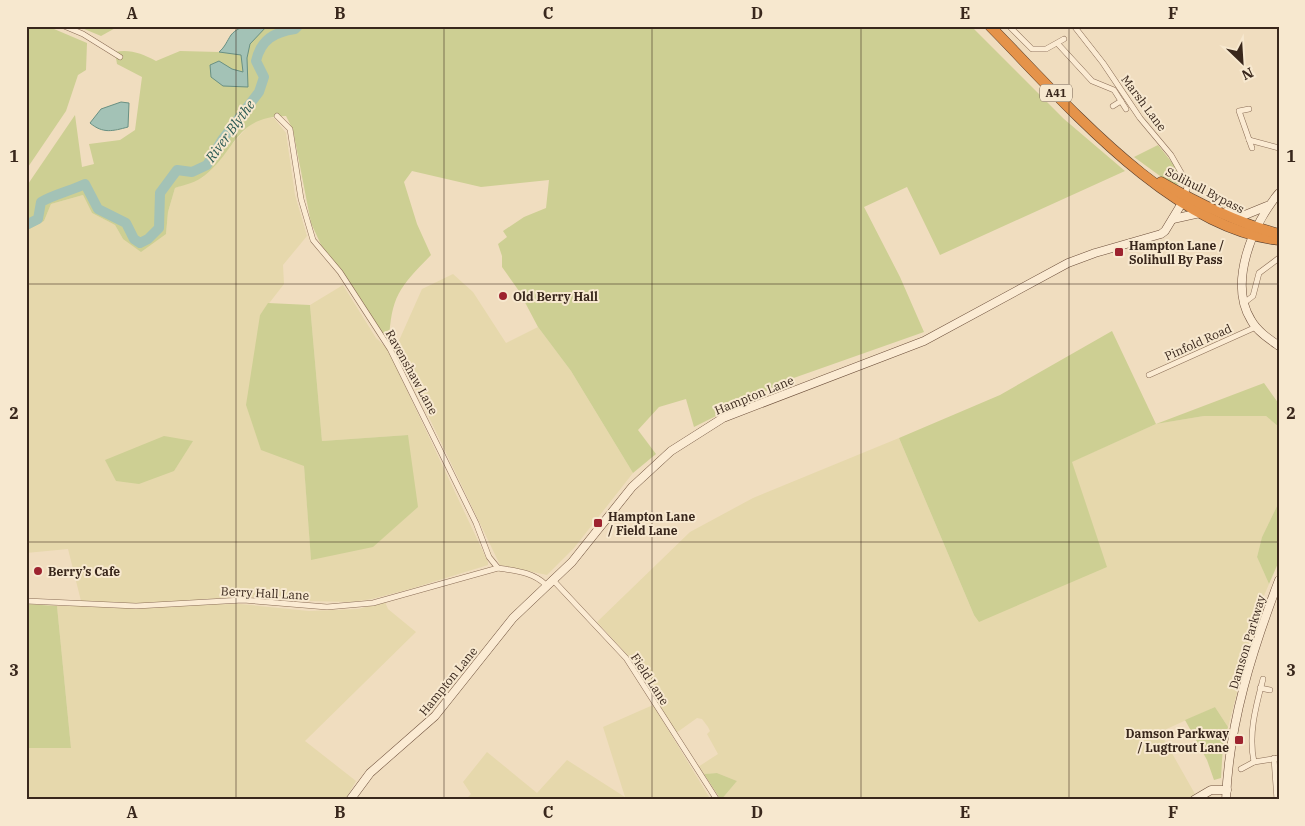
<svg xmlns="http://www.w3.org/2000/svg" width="1305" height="826" font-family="'IBM Plex Serif',serif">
<rect width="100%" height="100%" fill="#f0ddbf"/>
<g fill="#e6d8ac">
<polygon points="266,117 274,118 286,133 295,195 307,236 283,265 284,284 260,315 284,459 304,465 311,559 408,435 322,441 310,305 343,285 376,338 387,348 488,562 488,565 410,589 372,599 351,602 307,601 242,596 152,604 81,601 68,549 26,553 26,231 44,221 51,204 83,195 92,213 115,225 123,239 166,234 168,212 175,188 203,177 250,124"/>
<polygon points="453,274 473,292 506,343 538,327 571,371 633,473 574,548 547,575 500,565 400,357 397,345 422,289"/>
<polygon points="1204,416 1266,416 1279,427 1279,502 1262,537 1257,557 1269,584 1260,605 1228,727 1215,707 1160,732 1195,794 1188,800 721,800 737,781 717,773 704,774 698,767 718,754 707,734 710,731 708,727 702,719 697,718 676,733 633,661 597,622 690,532 753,498 899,438 974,615 1071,462 1156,424"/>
<polygon points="385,602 388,609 416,632 305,741 356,781 345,800 26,800 26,751 29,748 71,748 57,606 240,604 309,611 358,609"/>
<polygon points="653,705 711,800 465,800 471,794 463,782 487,752 537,793 567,760 625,797 603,727"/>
</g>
<g fill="#cdcf93">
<polygon points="26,26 47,26 87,43 86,70 78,75 66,111 26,170"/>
<polygon points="77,26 119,26 101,36"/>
<path d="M243,26H971L1064,119L1125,171L940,255L907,187L864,207L900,277L924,332L788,380L694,427L686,399L659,407L638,430L656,454L633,473L571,371L538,327L519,291L502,267V256L498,244L507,237L503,231L524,217L546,208L549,180L481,187L412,171L404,182L417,224L431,255C399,288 391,296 389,343L322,247L311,223L293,130L286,116C234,117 238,149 204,176C197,182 184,185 175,188L168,212L166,234L141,252L123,239L115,225L92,213L83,195L51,204L44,221L26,231V187L75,115L82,167L94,164L89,144L120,140L135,130L142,77L117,64L115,52C131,49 142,54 156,61L180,51L219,52C228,44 233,35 243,26Z"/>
<polygon points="1158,145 1178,170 1183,182 1176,185 1171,184 1134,157"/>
<polygon points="268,303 310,305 322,441 408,435 418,507 373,547 311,560 304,466 261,450 246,405 260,315"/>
<polygon points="1112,331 1156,424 1264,383 1279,404 1279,427 1266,416 1204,416 1156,424 1072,462 1107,567 979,622 974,615 899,438 1000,395"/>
<polygon points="164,436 193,441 174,471 139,484 116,481 105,460"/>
<polygon points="1279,502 1279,561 1269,584 1257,557 1262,537"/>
<polygon points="26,604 57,606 71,748 29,748 26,745"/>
<polygon points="1215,707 1228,727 1223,745 1221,778 1214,780 1207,760 1185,720"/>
<polygon points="717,773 737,781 721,800 704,774"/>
</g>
<g fill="#a3c2b6" stroke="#699083">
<path d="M267,26L250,44L247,58L248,87L223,86L211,77L210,65L219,61L232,69L243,72L241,55L219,52C225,47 227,41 231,35C240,24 254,26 267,26Z"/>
<path d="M121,102L129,103L128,127C113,131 103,134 90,123L101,109Z"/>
</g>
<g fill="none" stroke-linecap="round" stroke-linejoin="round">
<path stroke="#a3c2b6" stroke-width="10" d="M26,225L38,219L41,202C55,194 70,191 85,184L98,209L126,223L134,239L140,243L148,239L159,228L160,193L177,170L192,172L207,165L222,140L259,92L264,77L256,61C261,39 275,32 295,29L298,26"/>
<defs>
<g id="street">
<polyline points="64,26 83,34 120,57"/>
<polyline points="1009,26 1032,49 1046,49 1064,39"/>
<polyline points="1074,26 1103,63 1140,118 1171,155 1187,183 1186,196"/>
<polyline points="1058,44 1092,81 1114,90 1126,109"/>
<polyline points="1113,106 1121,101"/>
<polyline points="1249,109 1239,111 1252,148"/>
<path d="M277,116L290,129L301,199L313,240L340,272L390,349L476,523L489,557L498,568C516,571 533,572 546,585"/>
<polyline points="1249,140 1279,148"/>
<polyline points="1244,303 1253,296 1259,273 1279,258"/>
<polyline points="1149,375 1256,327"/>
<polyline points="552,579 626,658 717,800"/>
<polyline points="26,601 136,606 243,600 327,607 373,603 498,568"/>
<polyline points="1260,688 1270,690"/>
<polyline points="1274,758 1277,800"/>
<path d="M1254,762C1248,734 1256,706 1263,679"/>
<polyline points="1241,769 1254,762 1279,758"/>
</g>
<g id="secondary">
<path d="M1279,193C1253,223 1228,283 1251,320C1257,331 1269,339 1279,346"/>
<polyline points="1226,212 1245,215 1267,206"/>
<polyline points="1173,219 1200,213"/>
<polyline points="350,800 370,773 435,716 513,618 572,562 632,487 671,451 723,418 924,341 1068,263 1095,253 1161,234 1165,231 1185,198"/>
<polyline points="1194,800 1211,790 1227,790"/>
<path d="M1226,800C1229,723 1252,651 1279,580"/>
</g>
<g id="highway">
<path d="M990,26C1063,100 1171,229 1279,240"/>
<path d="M1161,182C1199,204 1237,223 1279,234"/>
</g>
</defs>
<use href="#street" stroke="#8a6d56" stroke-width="6"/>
<use href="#secondary" stroke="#6c4e3a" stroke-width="9"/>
<use href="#highway" stroke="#573c2b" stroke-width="11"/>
<use href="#street" stroke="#fbebd3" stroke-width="5"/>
<use href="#secondary" stroke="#fbebd3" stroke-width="8"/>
<use href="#highway" stroke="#e5934a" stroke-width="10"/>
</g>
<path fill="none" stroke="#39271c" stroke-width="1" stroke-opacity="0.55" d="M236,26V800M444,26V800M652,26V800M861,26V800M1069,26V800M26,284H1279M26,542H1279"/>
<g fill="#9d232f" stroke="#f7e8cf" stroke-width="2">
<rect x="1114" y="247" width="10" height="10" rx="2.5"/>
<circle cx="503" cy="296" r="5"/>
<rect x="593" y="518" width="10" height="10" rx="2.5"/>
<circle cx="38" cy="571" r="5"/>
<rect x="1234" y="735" width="10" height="10" rx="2.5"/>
</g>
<g text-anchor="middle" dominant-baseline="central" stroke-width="4" stroke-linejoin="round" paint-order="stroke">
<rect fill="#f7e8cf" stroke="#726152" stroke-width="1" x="1040" y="84.5" width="32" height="17" rx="4"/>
<g font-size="11" font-weight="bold" fill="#39271c">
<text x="1056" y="93">A41</text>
</g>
<g font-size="12" fill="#39271c" stroke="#f7e8cf">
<text transform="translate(1144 103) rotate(53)">Marsh Lane</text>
<text transform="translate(1205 190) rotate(27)">Solihull Bypass</text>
<text transform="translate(1198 342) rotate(-24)">Pinfold Road</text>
<text transform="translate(412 372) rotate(61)">Ravenshaw Lane</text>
<text transform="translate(754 395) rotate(-22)">Hampton Lane</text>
<text transform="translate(265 593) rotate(3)">Berry Hall Lane</text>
<text transform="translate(1247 642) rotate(-73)">Damson Parkway</text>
<text transform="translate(650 679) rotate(57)">Field Lane</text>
<text transform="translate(448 681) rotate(-51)">Hampton Lane</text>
</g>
<g font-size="12" font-weight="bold" fill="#39271c" stroke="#f7e8cf" text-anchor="start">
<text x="1129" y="245">Hampton Lane /<tspan x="1129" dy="14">Solihull By Pass</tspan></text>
<text x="513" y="296">Old Berry Hall</text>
<text x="608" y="516">Hampton Lane<tspan x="608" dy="14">/ Field Lane</tspan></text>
<text x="48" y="571">Berry’s Cafe</text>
<text x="1229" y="733" text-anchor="end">Damson Parkway<tspan x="1229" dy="14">/ Lugtrout Lane</tspan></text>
</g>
<g font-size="14" font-style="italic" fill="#2a5952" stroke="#f7e8cf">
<text transform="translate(230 131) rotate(-54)">River Blythe</text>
</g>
</g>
<rect width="1305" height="826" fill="none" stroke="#f7e8cf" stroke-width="55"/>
<g transform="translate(1242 62) rotate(155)" stroke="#f7e8cf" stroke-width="4" paint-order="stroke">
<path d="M0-4L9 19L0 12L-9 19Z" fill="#39271c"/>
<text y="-8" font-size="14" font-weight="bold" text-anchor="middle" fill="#39271c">N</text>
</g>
<rect x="28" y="28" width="1250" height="770" fill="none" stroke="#39271c" stroke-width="2"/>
<g font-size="16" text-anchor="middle" font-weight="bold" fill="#39271c">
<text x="132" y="19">A</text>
<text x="340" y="19">B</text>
<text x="548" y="19">C</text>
<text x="757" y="19">D</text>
<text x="965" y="19">E</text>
<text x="1173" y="19">F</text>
<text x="14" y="162">1</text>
<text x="1291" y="162">1</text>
<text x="14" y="419">2</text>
<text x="1291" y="419">2</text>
<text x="14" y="676">3</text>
<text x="1291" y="676">3</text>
<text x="132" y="818">A</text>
<text x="340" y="818">B</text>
<text x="548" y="818">C</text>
<text x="757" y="818">D</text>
<text x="965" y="818">E</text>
<text x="1173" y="818">F</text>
</g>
</svg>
